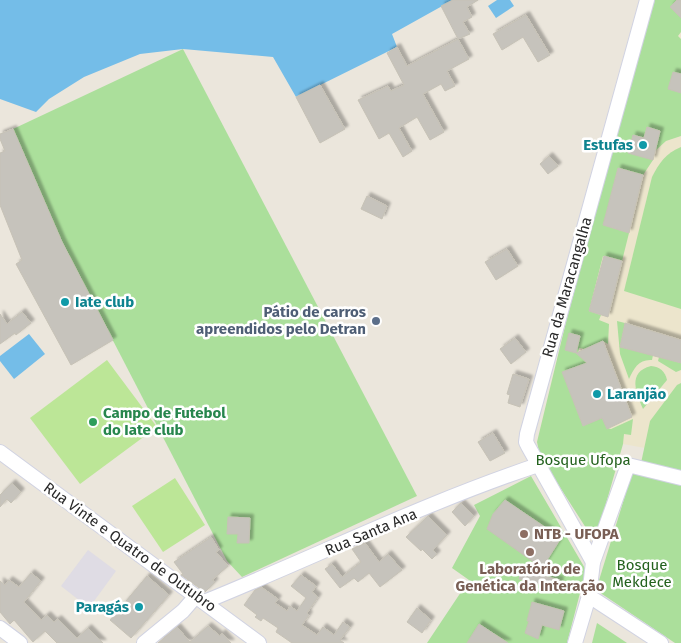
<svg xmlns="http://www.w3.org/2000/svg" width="681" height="643" font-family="'Fira Sans',sans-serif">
<defs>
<filter id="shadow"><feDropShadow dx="3.5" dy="-3.5" stdDeviation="1" flood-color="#0004"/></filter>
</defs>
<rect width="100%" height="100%" fill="#ebe6dc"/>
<polygon fill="#dfdce4" points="88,550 116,571 89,608 61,586"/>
<polygon fill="#ece5cc" points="653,0 681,0 681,473 641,463 645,448 623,444 595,542 537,442 566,322"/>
<g fill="#abdf9b">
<polygon points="653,0 677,0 670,7 681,18 681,32 678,36 681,39 681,136 666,141 655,151 660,131 647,127 644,138 633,135 628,152 653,160 643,175 618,168 604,225 629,233 622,261 603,256 589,311 601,315 599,320 609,324 608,344 603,341 585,349 579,348 578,354 595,361 563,372 583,426 604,417 607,428 611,429 633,419 631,435 624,434 623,444 595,542 540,456 537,442 566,322"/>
<polygon points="183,49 417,496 242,577 227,561 62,242 13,129"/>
<path d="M681,147V309L624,291L652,177C659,163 666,153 681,147Z"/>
<path d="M617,321L625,323L620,347L653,355L652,360C639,359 634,368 629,379L620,354Z"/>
<polygon points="659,357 681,363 681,370 676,372 658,361"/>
<path d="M651,366C660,367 665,371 667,380L643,409C636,393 627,372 651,366Z"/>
<polygon points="681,383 681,473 641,463 650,421 677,385"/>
<polygon points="632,473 681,485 681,643 675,643 596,590"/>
<polygon points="531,476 586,570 567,643 427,643 469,580 452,568 480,516 474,505"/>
<polygon points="597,623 627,643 592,643"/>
</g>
<g fill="#bce697">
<polygon points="107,360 157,427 80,484 30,418"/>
<polygon points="175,478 205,525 163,552 132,506"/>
</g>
<g fill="#74bde8">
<polygon points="0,0 453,0 392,34 397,47 296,97 273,57 183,49 140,54 84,77 49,99 36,112 0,99"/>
<polygon points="497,0 510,0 514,6 496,18 488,6"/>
<polygon points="29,334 45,354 14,379 0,361 0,356"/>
</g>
<g fill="#c6c3bc" stroke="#c6c2b6" filter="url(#shadow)">
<polygon points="453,0 478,0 467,7 472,17 463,22 470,34 458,39 441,6"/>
<polygon points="677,0 681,0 681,18 670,7"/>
<polygon points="526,15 550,55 538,62 523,37 502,50 493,34"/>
<polygon points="458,39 469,59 447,71 455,86 445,91 441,84 423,94 444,132 430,140 417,117 399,128 412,151 403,157 389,133 379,139 358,100 388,86 391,91 404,85 387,53 397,47 407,66"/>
<polygon points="673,72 681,74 681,93 668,89"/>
<polygon points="320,85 345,129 320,143 296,97"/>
<polygon points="647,127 660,131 653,160 628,153 633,135 644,138"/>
<polygon points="13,129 62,242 113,340 71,365 16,264 22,260 0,205 0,153 5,151 0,139 0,134"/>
<polygon points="549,156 558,166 548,174 540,164"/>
<polygon points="618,168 643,175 629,233 603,225"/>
<polygon points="367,196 387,206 382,219 361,209"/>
<polygon points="507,249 518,266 496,280 485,262"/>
<polygon points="604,256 622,261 608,317 589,311"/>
<polygon points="22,312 31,323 16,335 15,333 0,344 0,314 7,324"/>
<polygon points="625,323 681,340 681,363 620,347"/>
<polygon points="569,333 580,336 576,353 565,350"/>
<polygon points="515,338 526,352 511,364 500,349"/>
<polygon points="603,341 632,417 607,429 602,418 583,426 562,372 587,363 576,353"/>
<polygon points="513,374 529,379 520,407 508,403 510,395 507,394"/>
<polygon points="493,433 505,453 490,461 478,442"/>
<polygon points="12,483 21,492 11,503 7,499 0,507 0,495"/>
<polygon points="505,500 561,538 542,568 487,529 493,514"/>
<polygon points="461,503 474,516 465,526 452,512"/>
<polygon points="428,516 447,535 433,550 437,554 432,559 422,549 421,551 406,537"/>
<polygon points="228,517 250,518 249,543 237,543 238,534 227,534"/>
<polygon points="211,537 219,550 216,552 228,566 212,580 215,582 205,592 181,575 183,574 174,562"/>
<polygon points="365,543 379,562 388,554 402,570 380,587 369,573 358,582 354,578 340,588 325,569 332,564 342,577 361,562 352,549"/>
<polygon points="521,570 560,580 558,589 519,579"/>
<polygon points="31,573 41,581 24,602 41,620 47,615 54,622 58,619 77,638 88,628 103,643 57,643 45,631 33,642 14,620 10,624 0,612 0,581 5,585 9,580 19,587"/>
<polygon points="301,575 316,586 312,592 318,597 307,613 309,615 302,625 317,635 323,627 334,635 343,622 350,627 340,640 344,643 292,643 276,632 278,628 263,618 261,621 255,617 257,615 244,605 255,590 261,587 278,599 275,603 287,611 290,606 297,611 306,598 291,586"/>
<polygon points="147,576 169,595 131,638 110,620"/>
<polygon points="532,602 564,611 559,630 542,625 538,639 525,633 529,621 527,621"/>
<polygon points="417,608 431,620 422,633 407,622"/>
<polygon points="479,624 508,643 467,643"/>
<polygon points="208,626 220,636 222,633 231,643 158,643 177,627 190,642"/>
</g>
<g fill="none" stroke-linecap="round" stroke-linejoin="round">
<defs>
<g id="minor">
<polyline points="0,452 259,643"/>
<polyline points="593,562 528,446 526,442 527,434 647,0"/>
<polyline points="589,596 661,643"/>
<path d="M204,602C315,557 424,503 538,465"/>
<polyline points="0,628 20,643"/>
<polyline points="144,643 183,611 196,596"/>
<polyline points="575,643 589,596 593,562 628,465 681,478"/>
</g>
</defs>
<use href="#minor" stroke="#d1d3e2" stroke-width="16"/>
<use href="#minor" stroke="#fff" stroke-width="14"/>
</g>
<g fill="#0f9aa8" stroke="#fff" stroke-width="2">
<circle cx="643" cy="145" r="5"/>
<circle cx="65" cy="302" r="5"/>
<circle cx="597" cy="394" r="5"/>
<circle cx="139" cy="607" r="5"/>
</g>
<circle fill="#5c6f8a" stroke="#fff" stroke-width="2" cx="376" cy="321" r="5"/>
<circle fill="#2e9e5b" stroke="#fff" stroke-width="2" cx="93" cy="422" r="5"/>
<g fill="#8d6e63" stroke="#fff" stroke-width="2">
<circle cx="524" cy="534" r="5"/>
<circle cx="530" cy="552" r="5"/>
</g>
<g text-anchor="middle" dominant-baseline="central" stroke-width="5" stroke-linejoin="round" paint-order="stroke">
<g font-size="15" font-weight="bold" fill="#0d838f" stroke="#fff" text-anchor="end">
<text x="633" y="145">Estufas</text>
<text x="75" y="302" text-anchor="start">Iate club</text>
<text x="607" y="394" text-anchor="start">Laranjão</text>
<text x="129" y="607">Paragás</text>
</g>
<g font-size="15" fill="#292929" stroke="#fff">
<text transform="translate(567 287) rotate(-74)">Rua da Maracangalha</text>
<text transform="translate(371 532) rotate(-23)">Rua Santa Ana</text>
<text transform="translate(130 547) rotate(36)">Rua Vinte e Quatro de Outubro</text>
</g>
<g font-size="15" font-weight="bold" fill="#4e5e75" stroke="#fff" text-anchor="end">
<text x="366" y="312">Pátio de carros<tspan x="366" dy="17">apreendidos pelo Detran</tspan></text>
</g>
<g font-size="15" font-weight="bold" fill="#27864d" stroke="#fff" text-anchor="start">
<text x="103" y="413">Campo de Futebol<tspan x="103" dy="17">do Iate club</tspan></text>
</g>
<g font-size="15" fill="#24621e" stroke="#fff">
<text x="583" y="460">Bosque Ufopa</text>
<text x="642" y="565">Bosque<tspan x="642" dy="17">Mekdece</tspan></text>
</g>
<g font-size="15" font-weight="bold" fill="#785e54" stroke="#fff" text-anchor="start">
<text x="534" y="534">NTB - UFOPA</text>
<text x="530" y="569" text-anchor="middle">Laboratório de<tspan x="530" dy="17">Genética da Interação</tspan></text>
</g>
</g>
</svg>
